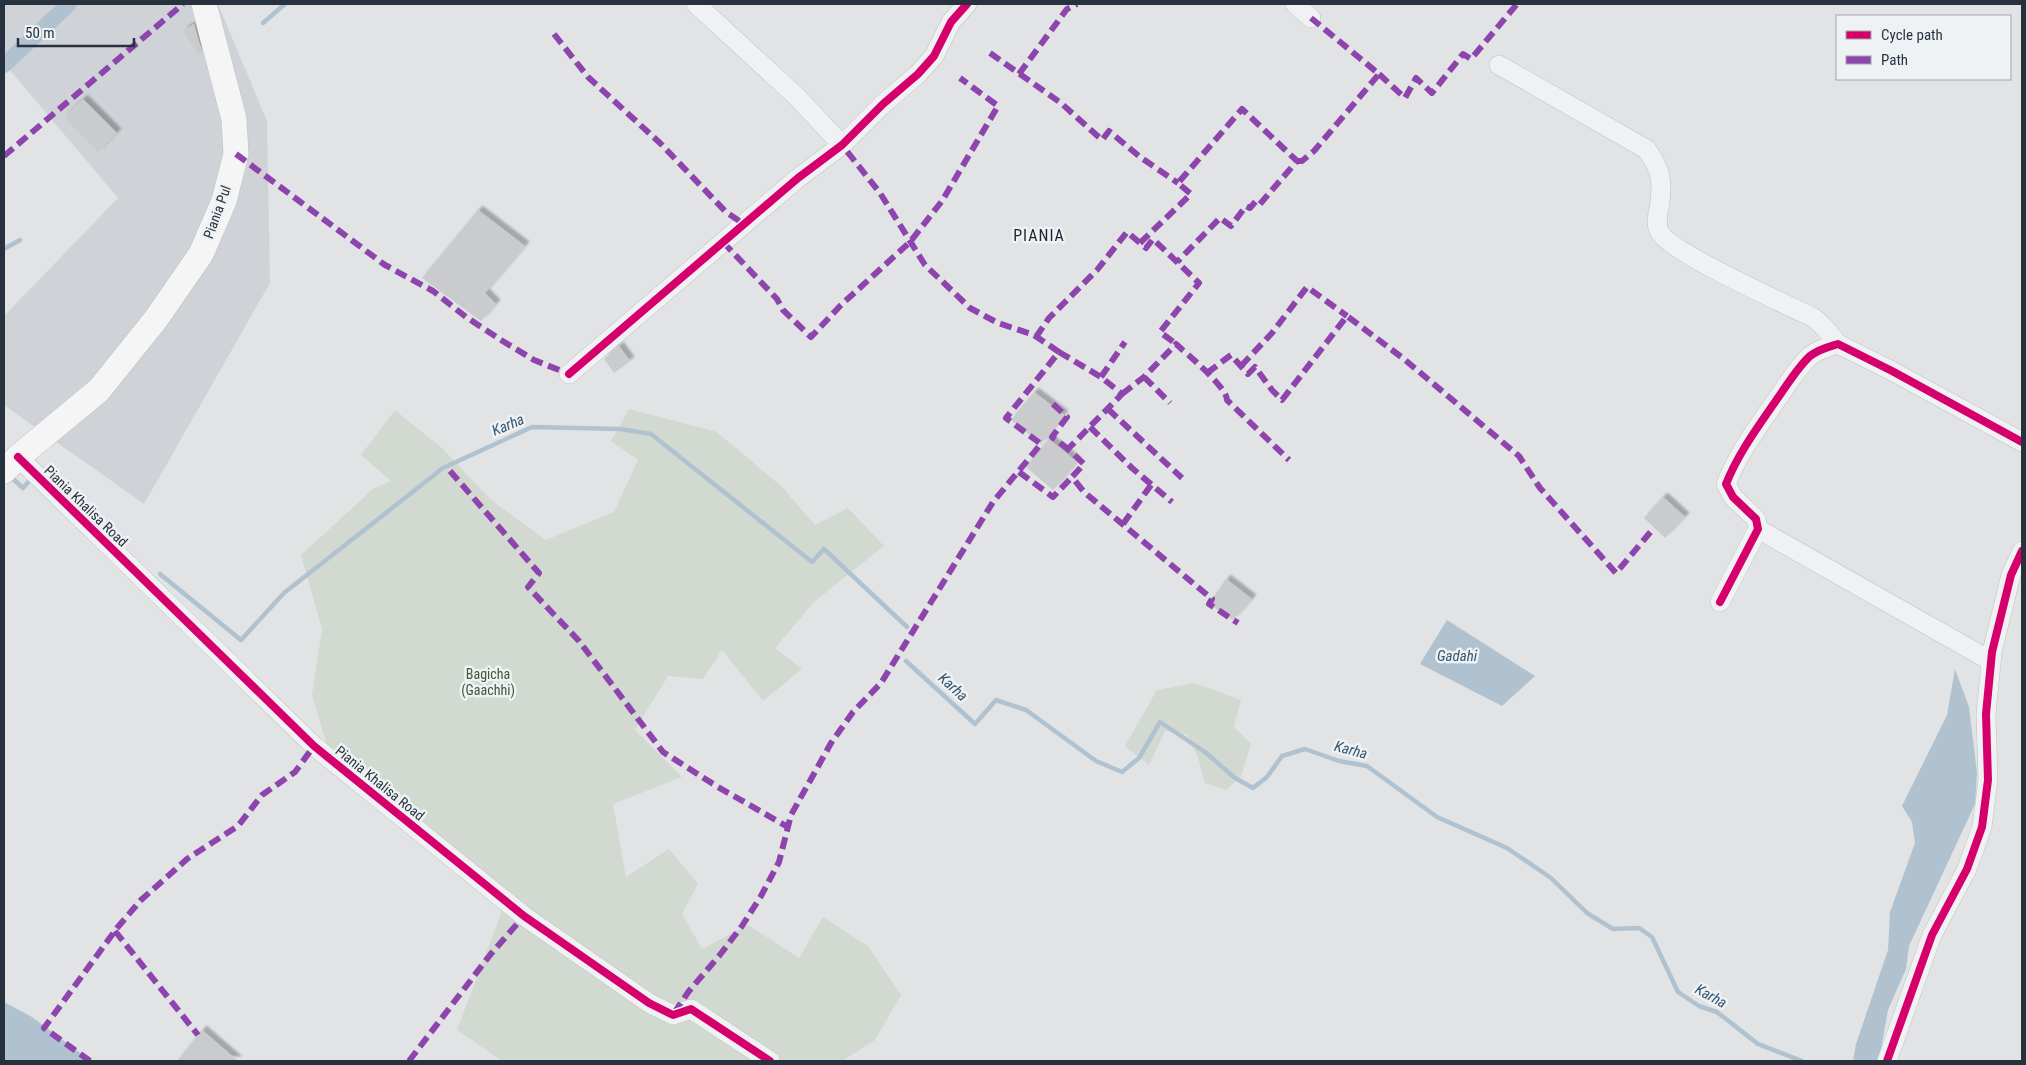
<svg xmlns="http://www.w3.org/2000/svg" width="2026" height="1065" font-family="'Roboto Condensed',sans-serif">
<defs>
<filter id="shadow"><feDropShadow dx="4.5" dy="-4.5" stdDeviation="1" flood-color="#0004"/></filter>
</defs>
<rect width="100%" height="100%" fill="#e1e3e5"/>
<polygon fill="#cfd3d8" points="4,4 218,4 267,121 270,283 144,504 4,405 4,316 118,198 4,63"/>
<g fill="#d2d9d1">
<polygon points="629,409 717,432 782,487 815,525 848,508 884,546 814,602 775,648 802,669 763,701 722,650 703,679 668,676 635,730 682,777 613,804 626,877 669,849 698,884 682,914 702,949 748,925 799,958 823,917 868,946 901,995 875,1040 842,1061 502,1061 457,1030 508,895 329,752 312,695 322,629 301,555 373,489 391,481 361,455 395,410 443,449 491,500 546,540 614,512 638,460 611,441"/>
<polygon points="1195,683 1241,700 1234,727 1251,744 1241,776 1226,790 1205,783 1198,757 1187,735 1165,731 1149,765 1125,746 1157,690"/>
</g>
<g fill="#b0c2cf">
<polygon points="1447,620 1535,676 1502,706 1420,664"/>
<polygon points="1955,669 1969,707 1977,773 1975,804 1909,946 1906,969 1888,1010 1880,1055 1876,1061 1853,1061 1856,1044 1888,950 1890,912 1915,843 1912,822 1902,806 1947,715"/>
<polygon points="4,1002 32,1017 91,1061 4,1061"/>
</g>
<g fill="none" stroke-linecap="round" stroke-linejoin="round">
<g stroke="#b0c2cf" stroke-width="4.5">
<polyline points="263,23 285,4"/>
<polyline points="4,249 20,240"/>
<polyline points="10,476 23,488 30,480 33,482"/>
<polyline points="160,574 241,640 284,593 443,468 532,427 620,429 651,434 812,562 824,549 907,627"/>
<polyline points="906,661 975,724 996,700 1026,710 1096,761 1122,772 1139,758 1160,722 1205,752 1235,778 1253,788 1267,777 1282,756 1305,749 1339,761 1367,766 1437,817 1507,848 1551,878 1587,913 1613,929 1639,928 1652,937 1678,992 1699,1006 1717,1012 1758,1044 1802,1061"/>
</g>
<polyline stroke="#b0c2cf" stroke-width="16" points="4,65 69,4"/>
</g>
<g fill="#c9cbcd" filter="url(#shadow)">
<polygon points="194,24 202,53 199,55 183,31"/>
<polygon points="83,99 117,133 98,152 64,117"/>
<polygon points="478,210 525,246 485,293 496,304 481,321 422,278"/>
<polygon points="619,346 630,361 614,373 604,359"/>
<polygon points="1034,392 1064,415 1041,444 1011,420"/>
<polygon points="1049,439 1077,462 1053,490 1026,467"/>
<polygon points="1663,497 1685,517 1665,538 1644,518"/>
<polygon points="1226,579 1252,599 1233,620 1209,604"/>
<polygon points="202,1030 238,1061 177,1061"/>
</g>
<g fill="none" stroke-linecap="round" stroke-linejoin="round">
<defs>
<g id="minor">
<polyline points="696,4 796,96 842,145"/>
<polyline points="1295,4 1311,18"/>
<path d="M1499,65L1646,149C1662,169 1663,184 1659,209C1657,217 1656,223 1659,231C1668,252 1788,305 1814,318L1824,327L1838,344"/>
<polyline points="569,374 798,178 842,145 883,104 918,74 934,56 951,22 967,4"/>
<polyline points="18,457 314,746 524,916 649,1003 673,1015 691,1009 770,1061"/>
<polyline points="1758,529 1991,661"/>
<path d="M1720,602L1758,529L1756,519L1733,497L1726,484C1738,454 1757,428 1775,402C1786,387 1796,369 1810,356C1819,349 1828,347 1838,344L1892,371L2022,442"/>
<polyline points="1887,1061 1932,935 1967,869 1982,827 1988,780 1986,714 1992,652 2011,575 2022,551"/>
</g>
<polyline id="major" points="4,471 18,457 99,390 156,319 201,254 224,201 236,154 234,119 204,4"/>
</defs>
<use href="#minor" stroke="#bfc1c3" stroke-width="20"/>
<use href="#major" stroke="#bec0c3" stroke-width="26"/>
<use href="#minor" stroke="#f0f1f2" stroke-width="19"/>
<use href="#major" stroke="#f5f5f6" stroke-width="25"/>
<g stroke="#8e44ad" stroke-width="6" stroke-dasharray="12 6" stroke-linecap="butt">
<polyline points="554,34 588,77 660,143 726,212 744,224"/>
<polyline points="990,53 1061,103 1102,140 1109,131 1140,157 1178,183"/>
<polyline points="1019,74 1067,9 1077,4"/>
<polyline points="1379,74 1405,98 1416,78 1432,93 1463,54 1471,59 1517,4"/>
<polyline points="236,154 385,265 433,291 466,317 501,340 534,360 569,374 572,371"/>
<polyline points="4,156 183,4"/>
<polyline points="1297,161 1302,161 1314,151 1379,74 1311,18"/>
<polyline points="723,242 777,299 783,310 811,337 841,305 910,242 942,201 998,106 960,78"/>
<polyline points="1140,243 1191,194 1178,183 1242,109 1297,161 1260,204 1256,201 1250,208 1246,206 1231,226 1220,218 1177,262"/>
<polyline points="1036,337 1049,318 1097,270 1127,232 1146,248 1153,239 1199,283 1160,332 1176,344"/>
<polyline points="1059,352 1101,377 1122,394 1068,449 1084,464 1072,477 1084,492 1212,599 1209,604 1238,623"/>
<polyline points="1241,366 1272,333 1307,287 1347,316"/>
<polyline points="1207,373 1231,355 1248,374 1255,367 1272,390 1282,400 1347,316 1404,359 1519,456 1540,488 1616,573 1653,529"/>
<polyline points="1101,377 1125,342"/>
<polyline points="1144,377 1170,403"/>
<path d="M1122,394L1144,377L1176,344C1187,354 1227,387 1227,400L1289,460"/>
<polyline points="1053,404 1067,417 1052,437 1068,449"/>
<polyline points="1108,409 1182,478"/>
<polyline points="1090,427 1132,468 1172,502"/>
<polyline points="450,471 539,573 528,587 579,641 663,752 718,787 788,827"/>
<polyline points="1019,472 1053,497 1072,477"/>
<polyline points="1123,524 1151,485"/>
<polyline points="115,931 198,1035"/>
<polyline points="674,1013 689,991 719,956 742,926 761,896 779,862 791,815 831,743 853,712 881,683 993,502 1041,444 1006,418 1059,352 1034,335 998,323 970,308 944,283 925,265 880,193 842,145 840,146"/>
<polyline points="90,1061 44,1028 117,928 141,900 187,859 238,826 262,795 295,772 314,746"/>
<polyline points="409,1061 490,955 524,916"/>
</g>
<defs>
<g id="cycleway">
<polyline points="569,374 798,178 842,145 883,104 918,74 934,56 951,22 967,4"/>
<polyline points="18,457 314,746 524,916 649,1003 673,1015 691,1009 770,1061"/>
<path d="M1720,602L1758,529L1756,519L1733,497L1726,484C1738,454 1757,428 1775,402C1786,387 1796,369 1810,356C1819,349 1828,347 1838,344L1892,371L2022,442"/>
<polyline points="1887,1061 1932,935 1967,869 1982,827 1988,780 1986,714 1992,652 2011,575 2022,551"/>
</g>
</defs>
<use href="#cycleway" stroke="#eef2f5" stroke-width="11"/>
<use href="#cycleway" stroke="#d6006c" stroke-width="8"/>
</g>
<g text-anchor="middle" dominant-baseline="central" stroke-width="5" stroke-linejoin="round" paint-order="stroke">
<g font-size="14" fill="#28323e" stroke="#eef2f5">
<text transform="translate(217 212) rotate(-70)">Piania Pul</text>
<text transform="translate(86 506) rotate(44)">Piania Khalisa Road</text>
<text transform="translate(380 783) rotate(39)">Piania Khalisa Road</text>
</g>
<g font-size="14" fill="#415936" stroke="#eef2f5">
<text x="488" y="674">Bagicha<tspan x="488" dy="16">(Gaachhi)</tspan></text>
</g>
<g font-size="15" font-style="italic" fill="#355570" stroke="#eef2f5">
<text transform="translate(508 425) rotate(-23)">Karha</text>
<text x="1457" y="656">Gadahi</text>
<text transform="translate(953 687) rotate(42)">Karha</text>
<text transform="translate(1351 750) rotate(15)">Karha</text>
<text transform="translate(1711 996) rotate(29)">Karha</text>
</g>
<g font-size="16" letter-spacing="1" fill="#1b232e" stroke="#eef2f5">
<text x="1039" y="235">PIANIA</text>
</g>
</g>
<rect width="2026" height="1065" fill="none" stroke="#28323e" stroke-width="10"/>
<rect x="1836" y="15" width="175" height="65" fill="#eef2f5" stroke="#9fa5ac"/>
<rect x="1846" y="31" width="25" height="8" fill="#d6006c" stroke="#9fa5ac"/>
<text x="1881" y="40" font-size="15" fill="#28323e">Cycle path</text>
<rect x="1846" y="56" width="25" height="8" fill="#8e44ad" stroke="#9fa5ac"/>
<text x="1881" y="65" font-size="15" fill="#28323e">Path</text>
<path d="M18 38v8h116v-8" fill="none" stroke="#28323e" stroke-width="2.5"/>
<text x="25" y="38" font-size="15" fill="#28323e" stroke="#eef2f5" stroke-width="4" paint-order="stroke">50 m</text>
</svg>
